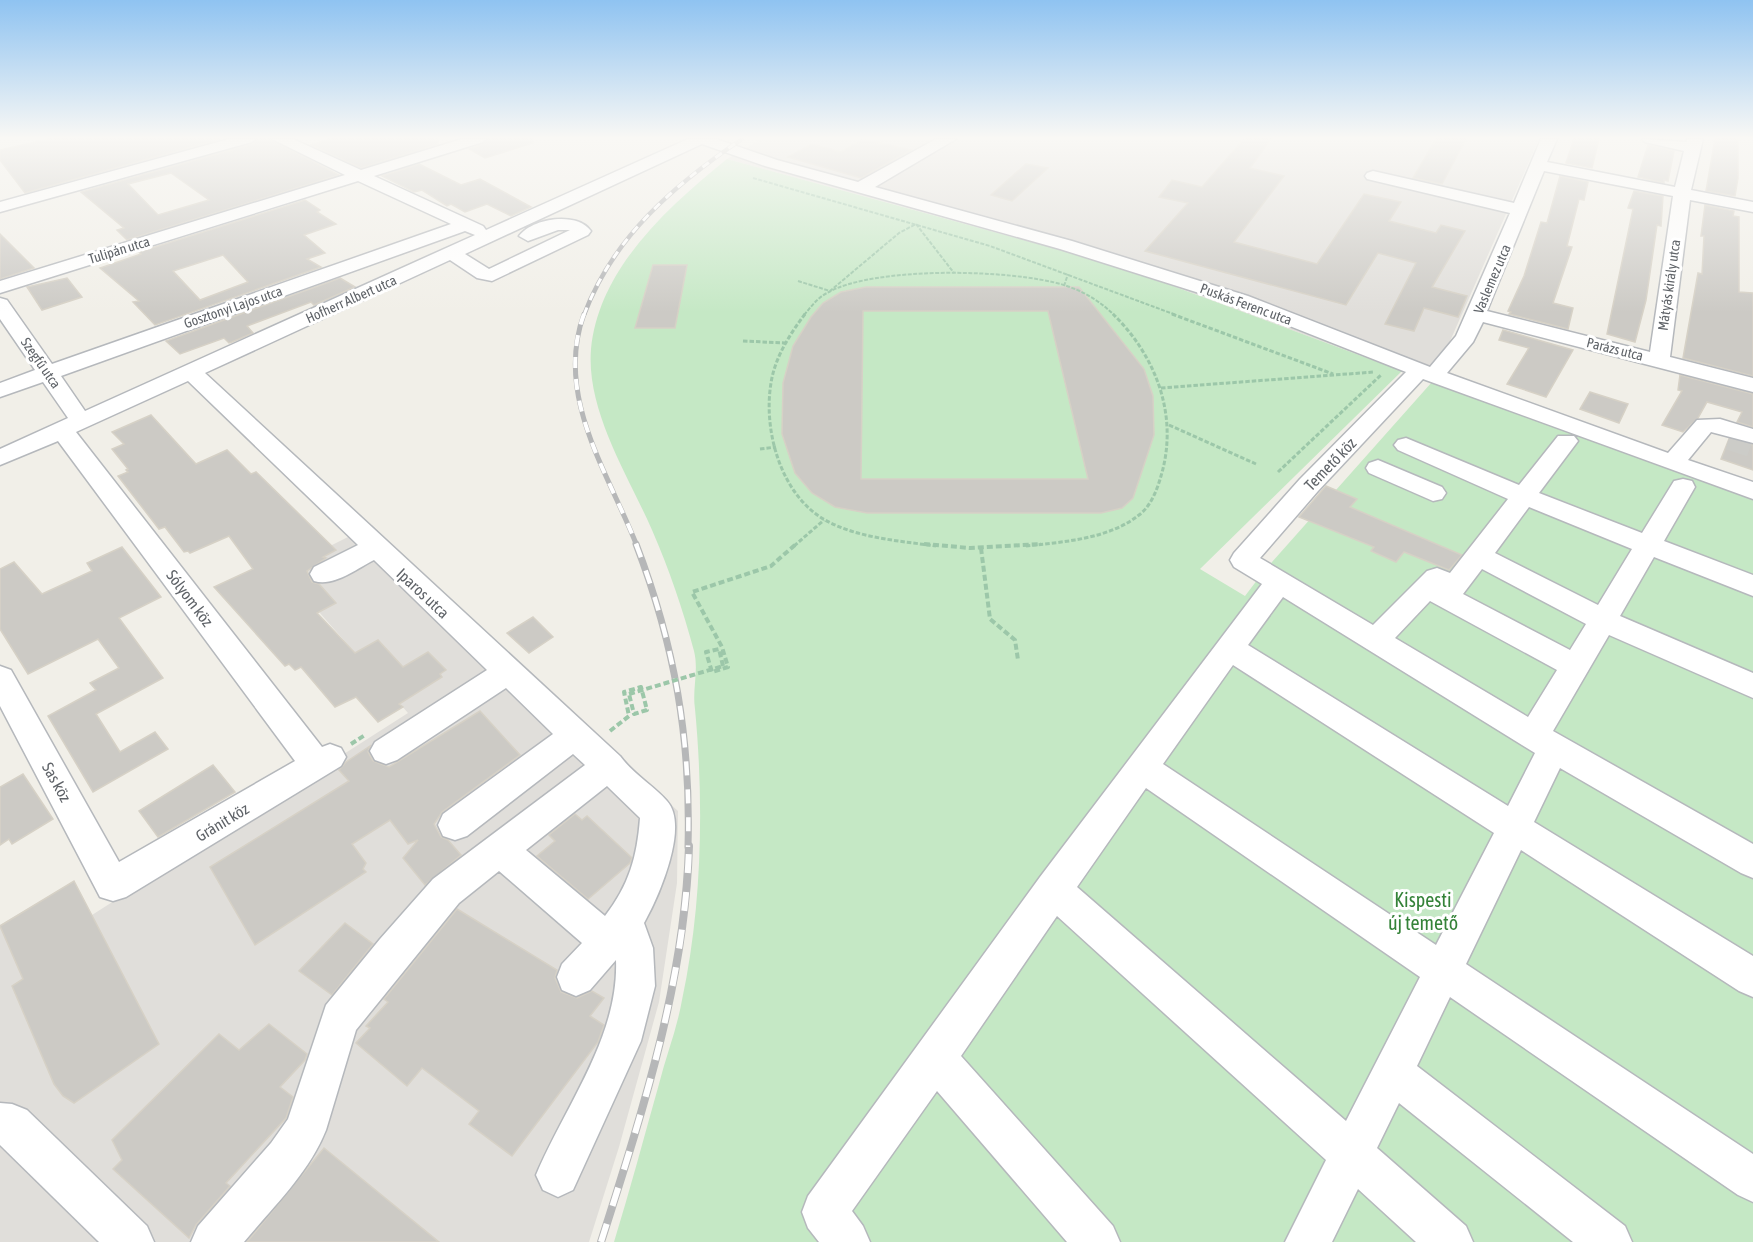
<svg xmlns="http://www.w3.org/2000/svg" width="1753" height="1242" font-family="'Asap Condensed',sans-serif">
<rect width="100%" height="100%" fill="#f1efe8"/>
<g fill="#e0deda">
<polygon points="761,139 1539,139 1432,382 1119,266 727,159"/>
<polygon points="372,525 503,653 678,811 677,883 659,1002 619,1147 589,1242 0,1242 0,925 74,881 92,915 408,713 282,570"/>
</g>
<path fill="#c5e8c5" d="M727,159L1119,266L1402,371L1200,569L1245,596L1264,571L1432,382L1753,500V1242H614C630,1190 644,1137 659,1084C666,1056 677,1029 682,1000C702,907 704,804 695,709C692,689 699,671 694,651C683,610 669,569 652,530C628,475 586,411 591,349C599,268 668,207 727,159Z"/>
<g fill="#cccac5" stroke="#d6d1c6" stroke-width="1.5" fill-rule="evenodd">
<polygon points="48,139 220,139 25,193 0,160 0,150"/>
<path d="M257,139H270L339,175L127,240L117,230L124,228L81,192L253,144ZM171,173L209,200L158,215L128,184Z"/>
<polygon points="330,139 438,139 438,144 361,168 311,145"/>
<polygon points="488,139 533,139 533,143 485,158 469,149 484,144"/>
<polygon points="863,139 911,150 861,178 788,157 812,144 841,152"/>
<polygon points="1244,139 1271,139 1250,168 1284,176 1234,242 1317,264 1364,194 1401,202 1389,221 1436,233 1441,225 1465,231 1432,287 1467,296 1458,317 1424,308 1414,331 1385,324 1416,263 1378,253 1346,305 1145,251 1188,203 1159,197 1172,180 1202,187"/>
<polygon points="1436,139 1466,139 1442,184 1413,178"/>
<polygon points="1574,139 1599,139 1592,168 1566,163"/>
<polygon points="1715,139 1738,139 1738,178 1735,196 1706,191"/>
<polygon points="1648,145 1674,151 1668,181 1664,180 1664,183 1638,177"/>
<polygon points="419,164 461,185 480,179 531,207 511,216 487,204 465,212 451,204 447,206 422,190 414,192 382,176"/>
<polygon points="1026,164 1048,168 1012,201 991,195"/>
<polygon points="1560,176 1588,182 1584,200 1579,199 1567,246 1572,247 1553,303 1573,308 1568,329 1509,314 1511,312 1508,311 1524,276 1541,222 1547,223"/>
<polygon points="1634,191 1663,196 1661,226 1657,225 1646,300 1635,342 1607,334 1633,209 1628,208"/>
<path d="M305,200L320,210L317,212L336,224L304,235L325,253L307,259L321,267L155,325L133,302L139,301L100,268L141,254L139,252ZM223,255L248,282L200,300L173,271Z"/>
<polygon points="1705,205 1734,211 1733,216 1739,217 1739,292 1753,293 1753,376 1683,358 1698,273 1702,274 1704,236 1701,236"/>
<polygon points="0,234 34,268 0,279"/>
<polygon points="653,265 687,265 675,328 635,328"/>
<polygon points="67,278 82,297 42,310 27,287"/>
<polygon points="340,278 355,287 314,305 311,302 247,326 253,333 232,342 229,343 224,338 180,354 166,341"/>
<path d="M866,287H1079L1144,369L1153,396L1154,435L1133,498L1122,508L1101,513H867L835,507L812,493L795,473L782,434L783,383L793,346L811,317L823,303L841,292ZM863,311H1048L1088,479H861Z"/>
<polygon points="1503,330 1573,350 1546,397 1507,384 1529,348 1499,340"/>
<polygon points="1680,375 1753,394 1753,427 1737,422 1742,412 1707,402 1698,418 1683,432 1662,425 1682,391 1678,390"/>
<polygon points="1590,392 1628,404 1619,423 1580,409"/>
<polygon points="151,415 196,464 227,450 251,474 256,472 336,550 323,557 326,558 307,571 312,582 319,584 336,603 317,613 355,653 378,640 403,667 428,652 446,670 440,674 442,677 399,704 403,707 378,722 356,697 335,707 301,667 295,670 289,664 285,666 214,587 253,569 229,536 190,553 188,551 184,552 165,527 159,529 118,476 128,472 126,470 128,469 112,449 124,444 112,432"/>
<polygon points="1729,439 1753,445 1753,470 1721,459"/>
<polygon points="1326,486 1357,499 1350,507 1462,555 1449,570 1404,552 1396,562 1371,551 1374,547 1299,517"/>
<polygon points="122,547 161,597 119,618 163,678 96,714 120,752 155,732 168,749 93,792 48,716 96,690 90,683 119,668 98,639 28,674 0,629 0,569 14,562 42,594 92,571 87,563"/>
<polygon points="533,617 553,637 529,653 507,633"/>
<polygon points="480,711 520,755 442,812 434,824 441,837 448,840 461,855 425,885 403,858 418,840 408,844 390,820 352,844 366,863 363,869 366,872 255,945 210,867 349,781 339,770 346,762 370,746 368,752 373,761 389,767"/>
<polygon points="213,765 235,792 158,837 139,811"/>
<polygon points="23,774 53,819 12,844 9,839 0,845 0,787"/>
<polygon points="575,814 582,820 587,816 632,858 630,863 588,899 537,856 555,841 549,835"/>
<polygon points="74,881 159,1044 74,1103 63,1096 54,1084 12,986 23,979 0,926"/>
<polygon points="457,909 557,970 555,978 561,992 577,998 592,991 604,998 590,1016 604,1025 598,1042 512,1156 469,1124 479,1111 422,1068 407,1086 356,1043 370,1028 366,1026 388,1002 384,999"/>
<polygon points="345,923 373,944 332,995 299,971"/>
<polygon points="269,1024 307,1054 305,1060 280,1087 293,1097 286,1118 226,1183 230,1186 196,1225 189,1238 113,1169 122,1160 112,1140 219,1034 239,1050"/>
<polygon points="324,1148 439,1242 247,1242"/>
</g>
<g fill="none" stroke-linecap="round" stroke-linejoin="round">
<polyline stroke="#ccccc8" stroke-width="23" stroke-dasharray="23 11" stroke-linecap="butt" points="1729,438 1753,446"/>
<defs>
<g id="minor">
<polygon points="229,139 255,139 252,142 0,212 0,202"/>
<path d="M272,139H293L361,170L462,139H486L483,142L374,176L483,226L486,230L688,139H716L777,160L858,182L936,139H956L875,187L1072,241L1248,296L1430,367L1456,336L1510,213L1367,179L1365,176L1367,173L1373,171L1514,203L1541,139H1557L1547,162L1675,187L1684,151L1645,142L1642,139L1687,142V139H1703L1691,190L1753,202V212L1690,200L1670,357L1753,378V392L1483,322L1473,342L1447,373L1668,453L1697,420L1720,419L1753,429V443L1711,432L1688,460L1753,482V499L1423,379L1318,491L1260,558L1373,625L1427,571L1437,568L1450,573L1508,499L1398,450L1394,445L1398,440L1406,438L1519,485L1558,436H1574L1578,441L1539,493L1642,533L1674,481L1683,479L1692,481L1695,487L1664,541L1753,575V596L1654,557L1620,616L1753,673V698L1609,635L1553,731L1753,844V878L1741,873L1560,768L1534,822L1753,956V997L1739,991L1521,850L1466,964L1753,1154V1202L1738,1195L1450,997L1417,1066L1625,1226L1632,1242H1573L1399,1103L1377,1148L1466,1226L1473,1242H1416L1358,1189L1332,1242H1285L1326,1160L1057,916L961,1056L1113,1226L1120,1242H1067L937,1091L852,1211L863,1226L870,1242H819L808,1228L802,1212L808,1196L1040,877L1262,584L1234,567L1230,560L1234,553L1300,479L1406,372L1234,304L1060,249L765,166L702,144L465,254L489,269L570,230H558L528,241L519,236C532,218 577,211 591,231L588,235L492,281L477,278L450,260L205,373L620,756C633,774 653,785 667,801C690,826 658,898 644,923L653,948L655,986L641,1041L573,1190L558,1197L543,1190L536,1175C565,1106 619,1037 616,960L590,990L576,996L562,990L557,977L562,964L582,943L499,871L459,903L356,1030L326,1130C309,1173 273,1207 244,1242H191L198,1226L271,1143L288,1119L326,1005L380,939L433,879L585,765L573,754L467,836L455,840L443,836L438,825L443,814L553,734L506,688L397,760L386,764L375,760L370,751L375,742L487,670L374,560C356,569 334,587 314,581L310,574L314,567L358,545L188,381L76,432L322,747L330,744L341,748L346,757L341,766L126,897L113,901L100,897L0,706V666L11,670L119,862L295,761L58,441L0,465V449L68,418L43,382L0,397V383L35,370L0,319V298L7,300L52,364L451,224L358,181L0,293V281L345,175ZM1544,171L1673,196L1650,352L1487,311ZM465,231L475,235L85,411L61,376ZM1529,507L1632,549L1598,605L1495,553ZM1482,569L1586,624L1570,650L1463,594ZM1283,597L1535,753L1508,806L1248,645ZM1430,601L1557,670L1528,717L1395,638ZM1233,665L1494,833L1436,945L1163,764ZM607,786L640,818C637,857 629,885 605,916L526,850ZM1146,788L1420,977L1346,1121L1077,887Z"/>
<polygon points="1378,460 1442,487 1446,493 1442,499 1433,501 1369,473 1366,468 1369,463"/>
<polygon points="0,1103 12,1104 27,1110 147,1226 154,1242 99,1242 0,1145"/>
</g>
</defs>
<use href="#minor" stroke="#b5b8bc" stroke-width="3"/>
<g stroke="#9cc7a9" stroke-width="2" stroke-dasharray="4 1.5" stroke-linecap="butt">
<polyline points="753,178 990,246 1176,315"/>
<polyline points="798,281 830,291 899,233 916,224 954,273"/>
<polyline points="1064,286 1068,274"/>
<path d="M804,315C811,307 817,298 827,293C873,266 1012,269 1064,285C1083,291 1100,301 1114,315"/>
</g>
<g stroke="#9cc7a9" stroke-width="3" stroke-dasharray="4.5 2" stroke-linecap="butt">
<path d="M805,314C790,334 775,357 771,383C763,431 781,495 825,520C857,538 900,541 936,546"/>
<polyline points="1172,314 1333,374"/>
<polyline points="743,341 785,343"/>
<polyline points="1161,388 1374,372"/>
<polyline points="1169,425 1256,464"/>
<polyline points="760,449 776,447"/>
<polyline points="1278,472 1382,374"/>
<polyline points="794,546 824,520"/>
<path d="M1026,546C1063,542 1109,539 1139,515C1151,506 1157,490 1161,476C1179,416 1156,356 1113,314"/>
</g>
<g stroke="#9cc7a9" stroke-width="4" stroke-dasharray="6 3" stroke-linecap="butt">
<polyline points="924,544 970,548 1041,544"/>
<polyline points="981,548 990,619 1015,640 1018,660"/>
<polyline points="723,666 719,649 706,652 712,672 728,667 722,647 692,592 771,566 796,544"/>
<polyline points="610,731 629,716 624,692 641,687 647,710 634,714 629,694"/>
<polyline points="351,744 365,735"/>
</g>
<use href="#minor" fill="#fff" fill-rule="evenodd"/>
<defs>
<path id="rail-far3" d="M584,315C613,237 674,185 742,139"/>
<path id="rail-far2" d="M584,314C554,396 608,472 637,546"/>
<path id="rail-far1" d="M636,544C675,646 691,739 688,847"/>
<path id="rail" d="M601,1242C642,1113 685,982 689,846"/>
</defs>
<use href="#rail-far3" stroke="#b6b7b8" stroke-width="4.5"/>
<use href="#rail-far2" stroke="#b6b7b8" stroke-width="5"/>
<use href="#rail-far1" stroke="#b6b7b8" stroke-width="7"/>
<use href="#rail" stroke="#b6b7b8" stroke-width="8"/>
<use href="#rail-far3" stroke="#fff" stroke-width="3" stroke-dasharray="8" stroke-linecap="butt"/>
<use href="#rail-far2" stroke="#fff" stroke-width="4" stroke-dasharray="11" stroke-linecap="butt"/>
<use href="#rail-far1" stroke="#fff" stroke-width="4.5" stroke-dasharray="14" stroke-linecap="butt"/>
<use href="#rail" stroke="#fff" stroke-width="6" stroke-dasharray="19" stroke-linecap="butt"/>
<polyline stroke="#9cc7a9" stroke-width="4" stroke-dasharray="6 3" stroke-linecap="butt" points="629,694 723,666"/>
</g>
<linearGradient id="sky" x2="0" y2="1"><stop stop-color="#8fc3f1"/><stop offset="0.44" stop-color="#f9f8f5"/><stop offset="1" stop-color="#f9f8f5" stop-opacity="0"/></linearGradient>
<rect width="1753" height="313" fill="url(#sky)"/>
<g text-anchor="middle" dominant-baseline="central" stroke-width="6" stroke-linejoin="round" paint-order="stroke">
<g font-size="14" fill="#5f6368" stroke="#fff">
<text transform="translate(119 250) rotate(-17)">Tulipán utca</text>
<text transform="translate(1492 279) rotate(-67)">Vaslemez utca</text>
<text transform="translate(1669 285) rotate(-82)">Mátyás király utca</text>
<text transform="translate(351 299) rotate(-24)">Hofherr Albert utca</text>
<text transform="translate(1246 304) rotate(20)">Puskás Ferenc utca</text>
<text transform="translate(233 307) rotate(-19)">Gosztonyi Lajos utca</text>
<text transform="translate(1615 349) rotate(14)">Parázs utca</text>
<text transform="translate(41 363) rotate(55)">Szegfű utca</text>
</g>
<g font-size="16" fill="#5f6368" stroke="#fff">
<text transform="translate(1330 464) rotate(-46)">Temető köz</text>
<text transform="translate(423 593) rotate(43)">Iparos utca</text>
<text transform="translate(190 598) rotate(53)">Sólyom köz</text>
<text transform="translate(57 782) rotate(61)">Sas köz</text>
<text transform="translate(222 822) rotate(-31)">Gránit köz</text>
</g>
<g font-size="20" fill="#348238" stroke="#fff">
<text x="1423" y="899">Kispesti<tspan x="1423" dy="23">új temető</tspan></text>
</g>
</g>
</svg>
